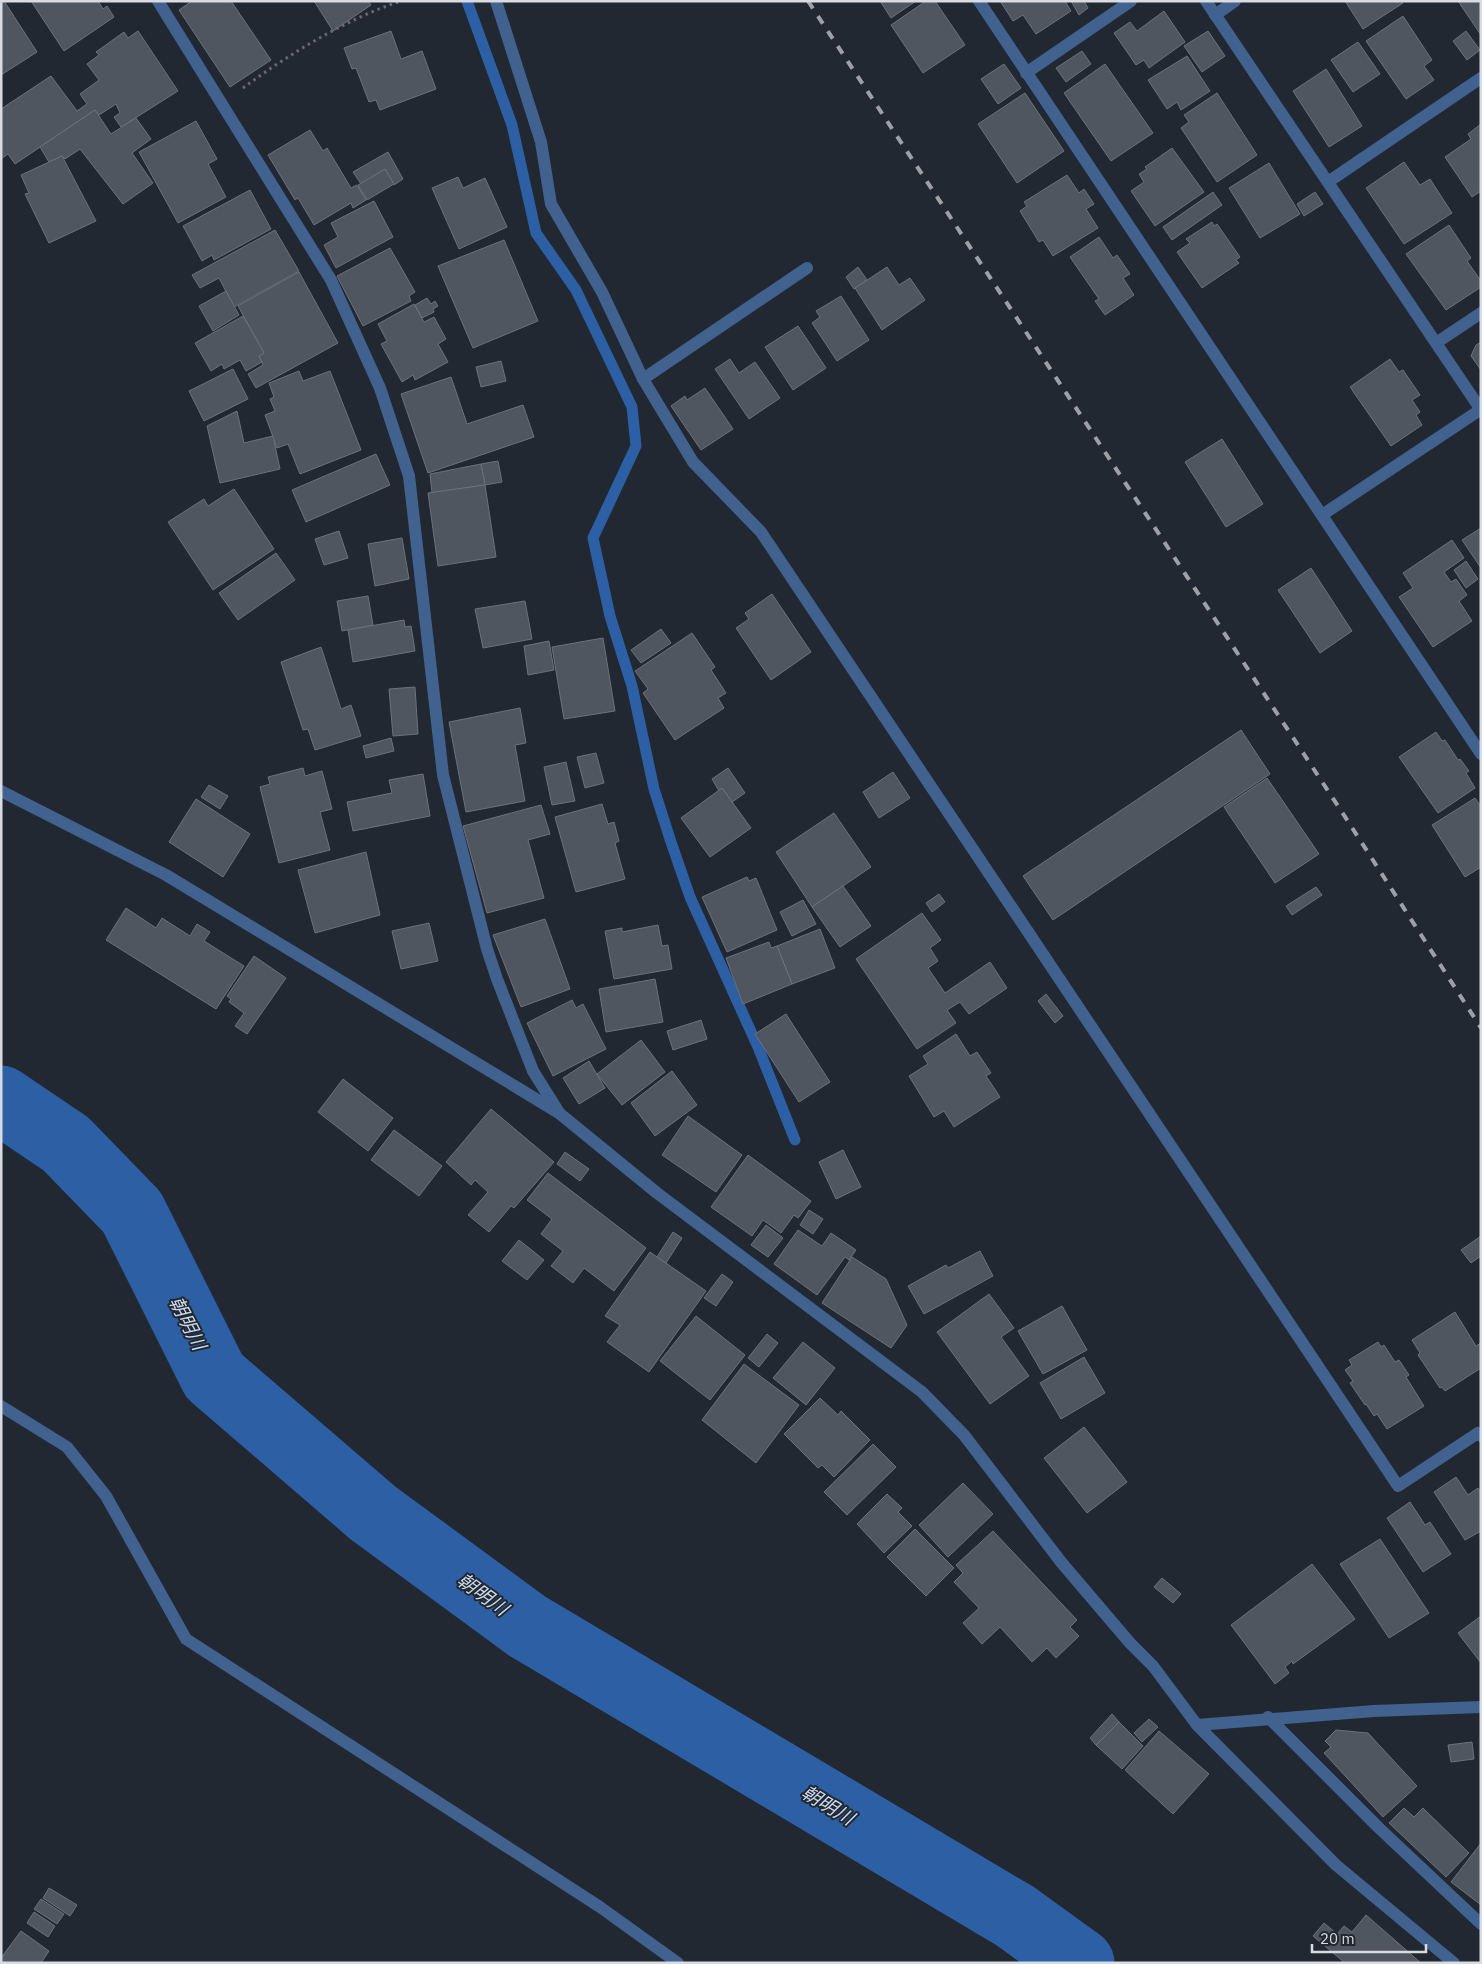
<svg xmlns="http://www.w3.org/2000/svg" width="1482" height="1964" font-family="'IBM Plex Sans','Noto Sans JP',sans-serif">
<rect width="100%" height="100%" fill="#222831"/>
<g fill="none" stroke-linecap="round" stroke-linejoin="round">
<polyline stroke="#2d5fa5" stroke-width="11" points="467,1 512,125 536,233 576,290 632,407 636,446 593,538 610,616 632,686 654,789 671,842 690,897 758,1047 795,1140"/>
<polyline stroke="#2d5fa5" stroke-width="69" points="1,1100 66,1144 132,1212 214,1376 373,1513 527,1626 1015,1916 1080,1963"/>
</g>
<g fill="#4f565f" stroke="#6b727c">
<polygon points="1,1 4,1 37,52 1,75"/>
<polygon points="31,1 98,1 103,9 107,6 114,17 64,51"/>
<polygon points="192,1 231,1 271,60 230,87 179,10"/>
<polygon points="314,1 368,1 371,5 333,31"/>
<polygon points="880,1 916,1 891,18"/>
<polygon points="926,1 935,1 965,45 923,73 891,25"/>
<polygon points="1000,1 1065,1 1071,11 1036,34 1023,15 1013,21"/>
<polygon points="1071,1 1084,1 1088,8 1079,15"/>
<polygon points="1345,1 1402,1 1403,3 1363,29"/>
<polygon points="1458,1 1481,1 1481,35"/>
<polygon points="1164,11 1185,42 1149,68 1144,60 1136,65 1114,33 1130,22 1137,31"/>
<polygon points="1403,16 1432,60 1424,66 1434,80 1406,99 1366,41"/>
<polygon points="138,31 178,91 121,127 114,117 120,113 116,104 99,115 95,110 15,164 8,154 1,159 1,109 51,76 77,111 87,104 80,94 99,80 87,64 99,55 96,52 124,32 128,38"/>
<polygon points="391,31 401,59 422,51 436,89 380,110 376,100 369,102 356,68 352,69 344,48"/>
<polygon points="1208,31 1225,56 1202,72 1184,46"/>
<polygon points="1466,31 1480,50 1467,60 1453,41"/>
<polygon points="1358,42 1380,74 1353,92 1331,60"/>
<polygon points="1082,51 1091,64 1066,82 1056,68"/>
<polygon points="1187,56 1210,91 1181,110 1177,102 1167,109 1148,80"/>
<polygon points="1004,64 1021,88 998,104 981,79"/>
<polygon points="1105,64 1153,133 1111,161 1064,93"/>
<polygon points="1326,69 1362,126 1329,147 1293,91"/>
<polygon points="1025,93 1064,151 1017,183 978,124"/>
<polygon points="1217,93 1257,155 1217,182 1181,128 1189,122 1184,115"/>
<polygon points="95,110 111,134 136,118 151,139 132,153 153,183 123,204 80,149 65,159 62,156 49,162 40,147"/>
<polygon points="196,121 217,159 208,164 226,197 178,223 139,152"/>
<polygon points="1481,124 1481,191 1472,197 1445,157 1471,139 1468,134"/>
<polygon points="310,130 323,151 327,148 351,188 357,185 366,200 353,208 351,203 314,225 298,198 295,200 268,155"/>
<polygon points="1172,148 1204,192 1155,226 1131,191 1144,182 1139,174 1147,169 1145,167"/>
<polygon points="388,152 403,179 394,185 385,169 361,184 353,172"/>
<polygon points="62,156 96,221 49,243 25,194 29,193 21,175"/>
<polygon points="1404,162 1420,185 1430,179 1452,213 1404,244 1366,188"/>
<polygon points="1269,163 1300,214 1260,238 1229,188"/>
<polygon points="385,169 394,184 367,200 358,185"/>
<polygon points="1067,175 1079,193 1084,189 1094,204 1086,209 1098,228 1053,256 1043,240 1039,242 1020,211 1027,206 1024,202"/>
<polygon points="458,177 463,188 485,178 507,227 459,249 432,188"/>
<polygon points="250,190 271,229 214,260 212,255 202,261 183,226"/>
<polygon points="1213,192 1222,205 1172,240 1163,227"/>
<polygon points="1315,192 1323,204 1304,216 1297,204"/>
<polygon points="374,201 393,237 336,268 324,245 338,237 331,223"/>
<polygon points="1212,222 1214,226 1217,224 1240,257 1236,260 1239,263 1202,288 1177,252 1190,243 1186,239"/>
<polygon points="1449,225 1471,258 1467,261 1481,281 1481,287 1446,310 1406,254"/>
<polygon points="275,230 299,271 234,307 219,278 200,288 192,275"/>
<polygon points="1099,237 1113,258 1117,255 1130,274 1123,278 1134,295 1105,315 1095,301 1099,299 1070,257"/>
<polygon points="504,240 538,321 473,348 438,266"/>
<polygon points="390,248 415,292 409,296 411,301 363,326 337,276"/>
<polygon points="858,267 867,280 854,289 846,277"/>
<polygon points="887,267 899,285 910,278 925,300 882,330 855,288"/>
<polygon points="299,272 338,343 256,388 248,374 263,365 259,356 264,353 238,306"/>
<polygon points="226,291 239,315 213,331 199,306"/>
<polygon points="841,296 869,340 837,361 812,323 820,317 816,311"/>
<polygon points="427,298 431,304 435,301 438,306 433,309 434,312 422,318 415,305"/>
<polygon points="414,304 424,322 434,317 446,339 438,344 448,362 415,380 413,375 402,382 381,344 387,341 378,324"/>
<polygon points="243,316 264,353 259,356 262,362 246,371 240,360 224,369 222,364 211,371 195,343"/>
<polygon points="798,326 826,368 793,390 765,347"/>
<polygon points="1481,342 1481,370 1471,356 1476,345"/>
<polygon points="730,359 739,373 755,362 780,398 749,419 715,369"/>
<polygon points="1390,359 1399,372 1403,370 1420,395 1412,400 1420,412 1416,415 1422,425 1391,446 1350,387"/>
<polygon points="501,361 506,381 481,387 476,367"/>
<polygon points="233,369 248,399 204,421 189,391"/>
<polygon points="299,371 303,381 330,371 361,450 300,474 288,444 277,448 265,415 275,411 270,399 274,397 269,383"/>
<polygon points="451,377 467,424 523,405 534,437 428,473 401,394"/>
<polygon points="705,388 733,429 701,450 671,406 685,396 687,400"/>
<polygon points="237,411 244,443 273,436 280,469 220,483 207,426"/>
<polygon points="1222,439 1263,504 1226,527 1185,462"/>
<polygon points="376,454 390,485 306,522 292,490"/>
<polygon points="498,461 502,482 485,485 481,464"/>
<polygon points="481,464 485,485 432,493 430,474"/>
<polygon points="485,485 496,557 438,566 428,493"/>
<polygon points="234,489 274,549 213,590 168,522 204,499 208,506"/>
<polygon points="1481,528 1481,568 1462,540"/>
<polygon points="339,531 348,558 324,565 315,539"/>
<polygon points="402,538 409,579 375,586 368,544"/>
<polygon points="1452,540 1464,558 1444,572 1451,582 1456,579 1467,595 1459,601 1472,621 1433,647 1399,597 1413,588 1403,573"/>
<polygon points="276,553 295,580 238,620 219,593"/>
<polygon points="1466,561 1478,579 1466,588 1454,570"/>
<polygon points="1311,568 1352,631 1320,653 1278,590"/>
<polygon points="772,594 811,652 771,680 736,628 749,619 745,613"/>
<polygon points="368,596 373,625 342,631 337,601"/>
<polygon points="525,601 532,639 483,648 475,609"/>
<polygon points="404,620 405,627 411,626 415,651 353,662 348,630"/>
<polygon points="661,629 671,643 641,663 631,650"/>
<polygon points="692,633 715,667 711,670 726,693 718,698 724,708 675,740 643,693 648,689 635,671"/>
<polygon points="603,638 615,711 564,719 552,647"/>
<polygon points="549,641 554,670 528,675 524,646"/>
<polygon points="321,647 341,709 351,705 361,736 315,750 308,729 303,730 281,662"/>
<polygon points="415,687 418,734 393,736 389,689"/>
<polygon points="520,708 526,743 515,745 525,801 466,812 449,722"/>
<polygon points="1241,730 1270,774 1053,920 1023,876"/>
<polygon points="1436,732 1442,741 1445,740 1458,760 1460,759 1469,771 1466,773 1475,788 1438,813 1399,757"/>
<polygon points="391,738 394,751 366,758 363,746"/>
<polygon points="596,753 604,783 585,788 577,757"/>
<polygon points="566,762 575,801 552,805 544,767"/>
<polygon points="303,768 305,776 322,771 332,809 320,812 330,850 279,863 260,787 270,784 268,777"/>
<polygon points="728,768 745,793 732,802 722,788 719,791 712,779"/>
<polygon points="893,772 910,798 879,818 863,792"/>
<polygon points="423,774 430,816 353,831 347,802 392,793 389,780"/>
<polygon points="1267,778 1319,854 1275,883 1224,807"/>
<polygon points="209,785 228,796 220,809 201,797"/>
<polygon points="722,788 751,828 710,857 681,818"/>
<polygon points="1475,798 1481,807 1481,867 1465,877 1432,825"/>
<polygon points="196,799 250,834 223,877 169,842"/>
<polygon points="602,804 608,824 614,822 619,841 615,843 625,879 576,892 555,817"/>
<polygon points="541,805 550,834 528,840 544,898 487,913 463,826"/>
<polygon points="834,813 871,867 812,907 776,852"/>
<polygon points="366,852 380,915 315,933 298,870"/>
<polygon points="747,877 749,881 756,878 777,930 727,952 702,897"/>
<polygon points="843,886 871,926 840,947 812,907"/>
<polygon points="1316,887 1322,895 1292,915 1286,906"/>
<polygon points="939,894 945,902 932,912 926,903"/>
<polygon points="803,900 816,924 792,936 780,912"/>
<polygon points="126,908 156,928 162,918 190,936 197,924 210,932 204,941 244,966 216,1009 106,940"/>
<polygon points="922,913 941,940 930,948 938,961 928,968 945,993 990,962 1007,988 969,1014 960,1002 947,1010 956,1023 917,1049 856,959"/>
<polygon points="545,919 570,989 521,1007 493,935"/>
<polygon points="429,923 438,961 401,969 392,931"/>
<polygon points="658,925 662,946 668,945 672,969 614,979 605,931 622,928 622,932"/>
<polygon points="820,929 835,968 792,984 777,946"/>
<polygon points="769,942 771,948 777,946 792,984 743,1004 726,958"/>
<polygon points="254,956 286,978 247,1034 235,1026 244,1013 229,1002 231,999 227,996"/>
<polygon points="655,979 663,1022 606,1032 599,989"/>
<polygon points="1046,994 1063,1016 1055,1023 1038,1001"/>
<polygon points="572,1000 576,1008 583,1004 606,1049 553,1076 527,1023"/>
<polygon points="786,1014 830,1082 799,1102 755,1034"/>
<polygon points="701,1020 707,1039 673,1050 667,1031"/>
<polygon points="956,1034 970,1056 977,1052 991,1073 986,1076 1000,1097 954,1127 944,1111 934,1117 909,1076 928,1064 923,1056"/>
<polygon points="641,1040 665,1072 622,1105 597,1074"/>
<polygon points="589,1061 605,1088 579,1104 563,1078"/>
<polygon points="672,1071 697,1105 655,1136 631,1103"/>
<polygon points="343,1079 393,1118 368,1151 318,1112"/>
<polygon points="491,1109 554,1162 514,1208 511,1206 489,1232 468,1215 488,1192 475,1180 471,1185 446,1162"/>
<polygon points="688,1116 742,1155 716,1192 662,1155"/>
<polygon points="394,1130 442,1166 419,1196 371,1160"/>
<polygon points="843,1150 861,1187 836,1199 819,1162"/>
<polygon points="565,1152 589,1169 580,1181 557,1164"/>
<polygon points="748,1155 811,1201 798,1218 794,1215 781,1233 763,1220 752,1236 711,1207"/>
<polygon points="548,1173 646,1248 614,1291 584,1268 573,1283 551,1266 563,1251 541,1234 552,1219 527,1200"/>
<polygon points="809,1210 823,1219 813,1234 800,1225"/>
<polygon points="766,1225 783,1238 768,1257 751,1245"/>
<polygon points="798,1230 822,1246 831,1233 856,1250 849,1260 845,1257 817,1295 774,1264"/>
<polygon points="673,1232 682,1238 666,1263 657,1257"/>
<polygon points="1481,1236 1481,1256 1471,1263 1461,1250"/>
<polygon points="519,1240 544,1260 527,1280 502,1261"/>
<polygon points="980,1251 993,1276 924,1314 908,1286 946,1265 948,1268"/>
<polygon points="650,1252 706,1291 649,1372 607,1342 620,1325 605,1316"/>
<polygon points="852,1257 886,1279 907,1325 891,1348 822,1303"/>
<polygon points="722,1274 733,1282 716,1306 704,1298"/>
<polygon points="989,1294 1014,1328 1001,1337 1029,1376 990,1404 937,1332"/>
<polygon points="1062,1306 1087,1350 1043,1374 1018,1331"/>
<polygon points="1455,1312 1476,1346 1481,1343 1481,1368 1445,1391 1442,1387 1440,1388 1418,1355 1420,1353 1412,1340"/>
<polygon points="696,1316 745,1355 710,1400 660,1361"/>
<polygon points="767,1334 778,1343 759,1367 748,1358"/>
<polygon points="803,1342 835,1368 806,1405 773,1378"/>
<polygon points="1378,1342 1381,1347 1384,1345 1395,1362 1399,1360 1409,1375 1406,1377 1424,1406 1387,1429 1377,1414 1374,1416 1366,1404 1365,1405 1350,1383 1353,1381 1345,1370 1352,1365 1349,1360"/>
<polygon points="1084,1357 1105,1393 1061,1419 1040,1383"/>
<polygon points="744,1364 799,1405 756,1463 702,1420"/>
<polygon points="820,1398 838,1415 841,1411 870,1440 834,1477 822,1465 818,1468 784,1434"/>
<polygon points="1084,1427 1127,1482 1087,1513 1044,1458"/>
<polygon points="873,1444 896,1467 847,1515 824,1492"/>
<polygon points="1456,1477 1468,1495 1478,1488 1481,1493 1481,1531 1465,1540 1434,1492"/>
<polygon points="963,1483 993,1514 948,1557 919,1525"/>
<polygon points="887,1494 902,1508 898,1512 912,1526 884,1553 857,1524"/>
<polygon points="1410,1502 1425,1525 1430,1522 1451,1554 1423,1572 1387,1518"/>
<polygon points="915,1529 954,1568 926,1596 887,1557"/>
<polygon points="993,1531 1077,1620 1070,1627 1079,1636 1056,1658 1047,1648 1032,1662 1000,1627 982,1644 963,1623 979,1608 954,1582 963,1573 956,1565"/>
<polygon points="1380,1539 1429,1613 1389,1638 1340,1564"/>
<polygon points="1312,1564 1355,1619 1293,1664 1292,1661 1285,1667 1289,1673 1275,1684 1231,1625"/>
<polygon points="1162,1578 1181,1594 1173,1603 1154,1587"/>
<polygon points="1481,1616 1481,1663 1458,1633"/>
<polygon points="1112,1714 1119,1722 1096,1745 1090,1738"/>
<polygon points="1149,1719 1158,1727 1142,1742 1134,1733"/>
<polygon points="1119,1722 1143,1746 1122,1769 1096,1745"/>
<polygon points="1336,1730 1368,1733 1417,1786 1383,1817 1324,1753 1331,1747 1325,1741"/>
<polygon points="1159,1731 1209,1774 1173,1814 1125,1770"/>
<polygon points="1472,1742 1474,1759 1451,1762 1448,1745"/>
<polygon points="1404,1808 1414,1817 1423,1808 1469,1853 1446,1877 1389,1823"/>
<polygon points="1481,1843 1481,1905 1451,1882"/>
<polygon points="49,1888 77,1905 70,1916 43,1898"/>
<polygon points="41,1899 64,1914 57,1924 34,1909"/>
<polygon points="34,1912 55,1926 48,1937 27,1923"/>
<polygon points="1366,1915 1421,1963 1345,1963 1313,1936 1324,1923 1337,1934 1344,1926 1352,1932"/>
<polygon points="21,1931 49,1951 41,1963 1,1962 1,1958"/>
</g>
<g fill="none" stroke-linecap="round" stroke-linejoin="round">
<path stroke="#666b73" stroke-width="3" stroke-dasharray="2.5 4" stroke-linecap="butt" d="M243,88C289,54 346,19 401,1"/>
<polyline stroke="#41618f" stroke-width="12" points="1268,1717 1379,1828 1481,1924"/>
<g stroke="#41618f" stroke-width="12">
<polyline points="158,1 331,280 380,388 409,476 443,775 487,949 497,979 533,1071 558,1111"/>
<polyline points="496,1 541,142 551,204 602,292 643,379 693,462 761,532 1398,1486 1478,1433 1481,1436"/>
<polyline points="979,1 1481,754"/>
<polyline points="1206,1 1481,410"/>
<polyline points="1215,15 1235,1"/>
<polyline points="1026,73 1131,1"/>
<polyline points="1328,182 1481,78"/>
<polyline points="1436,343 1481,313"/>
<polyline points="643,379 807,268"/>
<polyline points="1322,515 1480,410"/>
<polyline points="1,791 166,875 559,1113 657,1193 922,1392 964,1435 1061,1562 1130,1643 1153,1666 1197,1725 1336,1865 1454,1963"/>
<polyline points="1,1406 67,1447 106,1496 186,1639 600,1907 678,1963"/>
<polyline points="1197,1725 1374,1711 1481,1707"/>
</g>
<polyline stroke="#9ca1a8" stroke-width="4" stroke-dasharray="9 9" stroke-linecap="butt" points="808,1 1340,809 1481,1028"/>
</g>
<g text-anchor="middle" dominant-baseline="central" stroke-width="4" stroke-linejoin="round" paint-order="stroke">
<g font-size="19" font-style="italic" fill="#cddbee" stroke="#222831">
<text transform="translate(188 1323) rotate(63)">朝明川</text>
<text transform="translate(483 1594) rotate(36)">朝明川</text>
<text transform="translate(828 1805) rotate(31)">朝明川</text>
</g>
</g>
<rect width="1482" height="1964" fill="none" stroke="#d8dce2" stroke-width="5"/>
<path d="M1312 1944v8h114v-8" fill="none" stroke="#d8dce2" stroke-width="2.5"/>
<text x="1320" y="1944" font-size="15" fill="#d8dce2" stroke="#222831" stroke-width="4" paint-order="stroke">20 m</text>
</svg>
